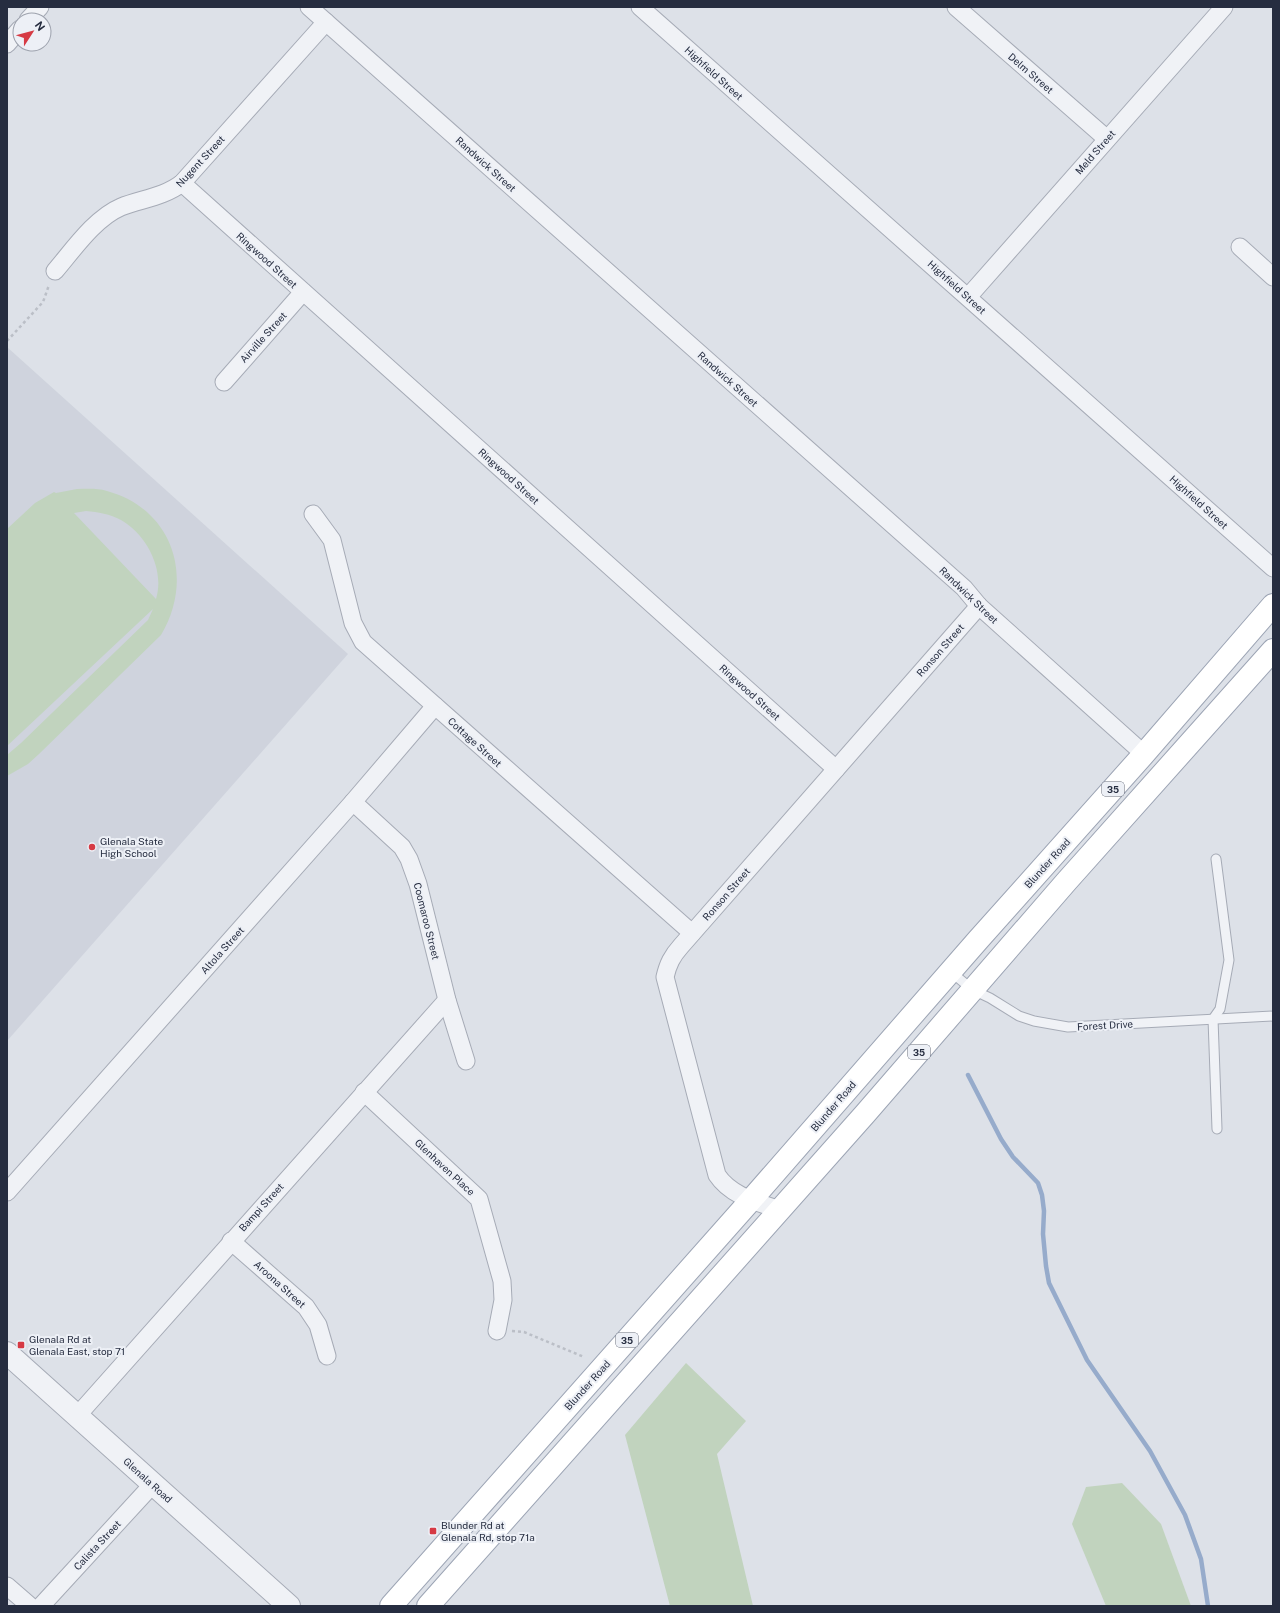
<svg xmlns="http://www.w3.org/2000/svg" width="1280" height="1613" font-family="'Public Sans',sans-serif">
<rect width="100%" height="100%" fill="#dde1e8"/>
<polygon fill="#cfd3dd" points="7,347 348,654 7,1041"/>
<g fill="#c1d3be" fill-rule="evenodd">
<path d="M77,489C87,489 97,488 107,491C173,509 195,578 161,635L39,754L28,764L7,776V755L21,743L148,620L153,609L7,746V529L35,503L54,492L56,493ZM86,511C98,512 110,514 121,520C147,535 165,570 156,599L74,513Z"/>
<polygon points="686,1363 746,1421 717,1454 753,1606 670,1606 625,1435"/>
<polygon points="1122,1483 1161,1524 1191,1606 1106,1606 1072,1524 1086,1487"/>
</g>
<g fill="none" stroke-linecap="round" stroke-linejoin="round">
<polyline stroke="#96abcb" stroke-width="4.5" points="968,1075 1001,1139 1013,1157 1038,1183 1042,1195 1044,1211 1043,1234 1046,1266 1049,1283 1087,1360 1150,1451 1185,1515 1201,1559 1208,1606"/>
<defs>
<g id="service">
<polyline points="1216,859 1229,960 1220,1009 1213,1019 1217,1129"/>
<polyline points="951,972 973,990 990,998 1019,1016 1034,1021 1068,1027 1273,1016"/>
</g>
<g id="minor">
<polyline points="309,7 964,588 979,606 1144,754"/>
<polyline points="640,7 1273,568"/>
<polyline points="956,7 1107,139"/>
<polyline points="28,20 40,7"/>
<polyline points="7,44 20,29"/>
<polyline points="182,183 836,769"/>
<polyline points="1240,247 1273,277"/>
<path d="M55,271C73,250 95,218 121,207C141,199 164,197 182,183L326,22"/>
<polyline points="968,297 1224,7"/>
<polyline points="224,382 303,292"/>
<polyline points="313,514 332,540 353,623 363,642 692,933"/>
<polyline points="353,802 402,847 409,859 418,884 447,1000 466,1061"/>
<polyline points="364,1092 479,1199 502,1281 503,1300 497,1331"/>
<polyline points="7,1192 353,802 435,706"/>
<path d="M780,1210C757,1202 731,1196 717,1175L665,977C668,964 672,956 681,946L979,606"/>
<polyline points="231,1241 306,1307 318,1325 327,1356"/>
<polyline points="77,1416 447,1000"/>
<polyline points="7,1586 30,1606"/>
<polyline points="41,1606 153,1484"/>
</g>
<polyline id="tertiary" points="7,1353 289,1606"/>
<g id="primary">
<polyline points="391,1606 751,1200 978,940 1144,754 1273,605"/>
<polyline points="428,1606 865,1114 1066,882 1273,650"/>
</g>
</defs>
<use href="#service" stroke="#a6abb6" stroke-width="11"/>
<use href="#minor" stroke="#a6abb6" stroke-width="19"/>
<use href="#tertiary" stroke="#a6abb6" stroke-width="24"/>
<use href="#primary" stroke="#9ca4b4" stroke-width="24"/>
<g stroke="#bbbfc7" stroke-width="2.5" stroke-dasharray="3 3" stroke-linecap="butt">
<polyline points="7,341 43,302 49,285"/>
<polyline points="512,1331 524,1332 584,1357"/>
</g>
<use href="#service" stroke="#f0f2f6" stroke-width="9"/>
<use href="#minor" stroke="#f0f2f6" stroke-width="17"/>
<use href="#tertiary" stroke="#f0f2f6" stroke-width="22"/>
<use href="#primary" stroke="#fff" stroke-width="22"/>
</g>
<g fill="#d63a44" stroke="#edf0f6" stroke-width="1.5">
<circle cx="92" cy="847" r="4"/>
<rect x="17" y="1341" width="8" height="8" rx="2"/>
<rect x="429" y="1527" width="8" height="8" rx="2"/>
</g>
<g text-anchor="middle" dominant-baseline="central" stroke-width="4" stroke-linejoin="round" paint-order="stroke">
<g fill="#edf0f6" stroke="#626877" stroke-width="1">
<rect x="1102" y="782" width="22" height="14" rx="3"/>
<rect x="908" y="1045" width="22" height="14" rx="3"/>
<rect x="616" y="1333" width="22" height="14" rx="3"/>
</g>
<g font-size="9" font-weight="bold" fill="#262d40">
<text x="1113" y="789">35</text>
<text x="919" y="1052">35</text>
<text x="627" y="1340">35</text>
</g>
<g font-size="10" fill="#262d40" stroke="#edf0f6">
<text transform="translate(714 73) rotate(42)">Highfield Street</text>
<text transform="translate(1031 73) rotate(41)">Delm Street</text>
<text transform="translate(1095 152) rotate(-49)">Meld Street</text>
<text transform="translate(200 161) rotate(-47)">Nugent Street</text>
<text transform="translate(486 164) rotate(42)">Randwick Street</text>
<text transform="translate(267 260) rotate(42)">Ringwood Street</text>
<text transform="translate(957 287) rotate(42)">Highfield Street</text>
<text transform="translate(263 337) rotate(-48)">Airville Street</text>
<text transform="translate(728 379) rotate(42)">Randwick Street</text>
<text transform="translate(509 476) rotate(42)">Ringwood Street</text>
<text transform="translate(1199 502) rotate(42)">Highfield Street</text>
<text transform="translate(969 595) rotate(44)">Randwick Street</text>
<text transform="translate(940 650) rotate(-49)">Ronson Street</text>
<text transform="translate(750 692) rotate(42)">Ringwood Street</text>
<text transform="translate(475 742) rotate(42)">Cottage Street</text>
<text transform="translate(1047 863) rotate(-48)">Blunder Road</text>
<text transform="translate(726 894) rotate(-49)">Ronson Street</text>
<text transform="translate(427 921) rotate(76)">Coomaroo Street</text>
<text transform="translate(222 950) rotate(-48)">Altola Street</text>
<text transform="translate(1105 1025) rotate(-3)">Forest Drive</text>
<text transform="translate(833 1106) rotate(-49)">Blunder Road</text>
<text transform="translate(445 1167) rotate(43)">Glenhaven Place</text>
<text transform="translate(261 1207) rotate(-48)">Bampi Street</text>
<text transform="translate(280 1284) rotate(42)">Aroona Street</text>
<text transform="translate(587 1385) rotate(-48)">Blunder Road</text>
<text transform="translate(148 1480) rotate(42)">Glenala Road</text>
<text transform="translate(97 1545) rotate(-47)">Calista Street</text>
</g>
<g font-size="10" fill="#262d40" stroke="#edf0f6" text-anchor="start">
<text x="100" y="841">Glenala State<tspan x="100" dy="12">High School</tspan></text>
<text x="29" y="1339">Glenala Rd at<tspan x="29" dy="12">Glenala East, stop 71</tspan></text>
<text x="441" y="1525">Blunder Rd at<tspan x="441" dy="12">Glenala Rd, stop 71a</tspan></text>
</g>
</g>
<rect width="1280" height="1613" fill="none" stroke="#262d40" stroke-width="16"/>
<g transform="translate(32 32) rotate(54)"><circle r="19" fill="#edf0f6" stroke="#9da2ad"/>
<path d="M0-3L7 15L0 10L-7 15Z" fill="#d63a44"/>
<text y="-6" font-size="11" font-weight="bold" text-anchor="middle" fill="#262d40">N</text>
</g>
</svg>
